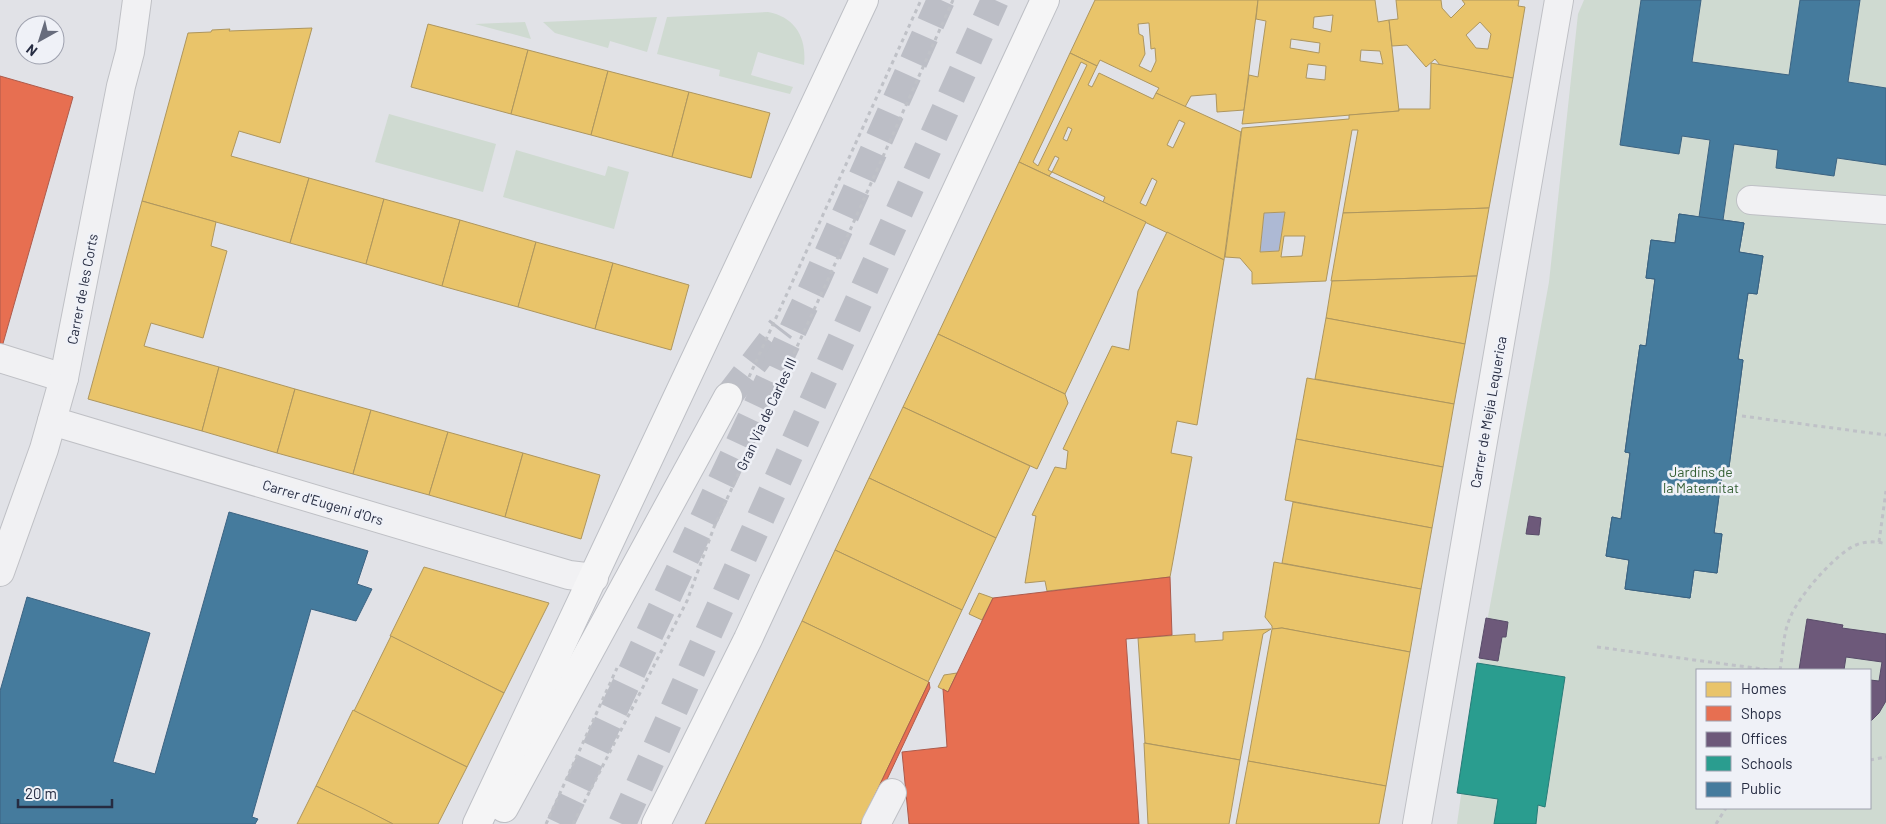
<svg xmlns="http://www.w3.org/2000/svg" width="1886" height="824" font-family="Barlow,sans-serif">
<rect width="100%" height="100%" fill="#e1e2e7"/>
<g fill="#cfdad1" fill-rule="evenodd">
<path d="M1584,0H1886V824H1457L1479,666L1549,282L1578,14ZM1697,670H1870V808H1697Z"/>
<path d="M768,12C796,17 807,39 804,65L758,52L751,75L793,87L790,94L719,76L720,70L657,54L667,17Z"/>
<polygon points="657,17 647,52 610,41 608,48 555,33 543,22"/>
<polygon points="525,22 531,39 475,24"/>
<polygon points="389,114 496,144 483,192 375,162"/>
<polygon points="516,150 605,176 608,166 629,172 614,229 503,197"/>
</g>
<polygon fill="#adb9d4" points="1285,212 1279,251 1260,252 1264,213"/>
<g fill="#e9c46a" stroke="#ae965e" fill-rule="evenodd">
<path d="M1095,0H1258L1244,110L1217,112L1216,94L1191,96L1185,107L1156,93L1159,88L1100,60L1097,66L1070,53ZM1148,23H1149L1151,49L1155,48L1156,61L1151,72L1139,66L1145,54L1143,36L1139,34L1138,24Z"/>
<path d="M1258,0H1375L1378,22L1389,20L1399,111L1242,124L1249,75L1258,77L1266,21L1256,19ZM1333,15L1331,32L1313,28L1314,17ZM1291,39L1320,43L1319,53L1290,48ZM1361,50L1380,51L1383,64L1360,61ZM1308,64L1326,66L1325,80L1306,78Z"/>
<path d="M1396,0H1441L1442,8L1451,18L1465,4L1462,0H1519L1518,6L1525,7L1513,78L1440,65L1435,59L1426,67L1407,45L1392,46L1389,20L1398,19ZM1480,22L1491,34L1488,49L1476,48L1466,35Z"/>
<polygon points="428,24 528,50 511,114 411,87"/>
<polygon points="312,28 280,143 239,131 231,156 309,178 290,243 142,201 188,33 211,32 212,30 230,29 229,31"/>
<polygon points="528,50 608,71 591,135 511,114"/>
<path d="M1070,53L1097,66L1088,85L1092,87L1099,73L1153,99L1156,93L1241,132L1224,260L1103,202L1105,197L1052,172L1049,176L1019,162ZM1081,62L1087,65L1038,166L1033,162ZM1179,120L1185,123L1173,148L1167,145ZM1068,127L1072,129L1067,141L1063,139ZM1055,156L1059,158L1052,172L1048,170ZM1152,178L1157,181L1146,206L1140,203Z"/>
<path d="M1431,63L1513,78L1489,208L1343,213L1358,130H1352L1326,281L1252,284V272L1240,258L1225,257L1242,128L1349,119V115L1399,111V109H1430ZM1285,212L1279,251L1260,252L1264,213ZM1284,236H1305L1302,256L1281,257Z"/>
<polygon points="608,71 689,92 672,157 591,135"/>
<polygon points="689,92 770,113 751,178 672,157"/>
<polygon points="1019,162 1146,222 1065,394 938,334"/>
<polygon points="309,178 384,199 366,264 290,243"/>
<polygon points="384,199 460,220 442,286 366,264"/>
<polygon points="142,201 216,222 211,246 227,251 203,338 151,323 144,346 219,367 202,431 88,399"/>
<polygon points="1489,208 1477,276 1331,281 1343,213"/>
<polygon points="460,220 536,242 518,307 442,286"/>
<polygon points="1167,232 1224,260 1197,425 1177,421 1171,453 1192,457 1170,577 1047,591 1045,581 1025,583 1036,516 1032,515 1055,467 1066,469 1068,451 1063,449 1112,346 1129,350 1138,291"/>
<polygon points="536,242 613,263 595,329 518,307"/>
<polygon points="613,263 689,285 671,350 595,329"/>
<polygon points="1477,276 1465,344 1326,318 1332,281"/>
<polygon points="1326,318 1465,344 1454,404 1315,379"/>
<polygon points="938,334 1065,394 1068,403 1037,469 903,407"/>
<polygon points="219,367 295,389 277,453 202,431"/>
<polygon points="1307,378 1454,404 1443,467 1296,439"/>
<polygon points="295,389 371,410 353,474 277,453"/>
<polygon points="903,407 1030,466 996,538 869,478"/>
<polygon points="371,410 448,432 429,495 353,474"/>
<polygon points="448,432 523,453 505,517 429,495"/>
<polygon points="1296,439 1443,467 1432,528 1285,500"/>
<polygon points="523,453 600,475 581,539 505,517"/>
<polygon points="869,478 996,538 962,610 835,550"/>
<polygon points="1293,502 1432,528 1421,589 1282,563"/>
<polygon points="835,550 962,610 928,682 802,621"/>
<polygon points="1274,562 1421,589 1410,652 1282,628 1272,629 1272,626 1265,617"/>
<polygon points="424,567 549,603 504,693 390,636"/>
<polygon points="979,593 993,598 982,620 969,614"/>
<polygon points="802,621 929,682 861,824 705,824"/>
<polygon points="1282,628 1410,652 1386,786 1248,761 1272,629"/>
<polygon points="1271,629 1263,634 1240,760 1145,743 1138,638 1195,634 1195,642 1223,640 1223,632"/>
<polygon points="391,636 504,693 467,767 354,711"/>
<polygon points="957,673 948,692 938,687 944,675"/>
<polygon points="353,710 467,767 438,824 393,824 316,786"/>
<polygon points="1144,743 1240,760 1229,824 1148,824"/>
<polygon points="1248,761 1386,786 1379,824 1236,824"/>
<polygon points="316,786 364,809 393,824 297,824"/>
</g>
<g fill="#e76f51" stroke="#ad5b4c">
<polygon points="0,76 73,97 2,347 0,347"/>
<polygon points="1170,577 1172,635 1126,639 1139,824 909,824 902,752 947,747 943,689 948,692 993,598"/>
<polygon points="929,682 930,688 866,824 861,824"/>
</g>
<g fill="#6d597a" stroke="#584c69">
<polygon points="1529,516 1541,518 1539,535 1526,534"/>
<polygon points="1486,618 1508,622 1506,637 1502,637 1498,661 1479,658"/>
<polygon points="1807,619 1843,625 1842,628 1886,634 1886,701 1879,713 1872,720 1870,721 1870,680 1879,681 1882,662 1846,657 1844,670 1799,670"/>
</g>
<polygon fill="#2a9d8f" stroke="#297b78" points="1477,663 1565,677 1545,807 1538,805 1536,824 1494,824 1498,799 1457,793"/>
<g fill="#457b9d" stroke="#3c6382" fill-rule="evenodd">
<path d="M1641,0H1701L1692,62L1789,75L1800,0H1860L1848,82L1886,88V165L1837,158L1834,176L1776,168L1778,150L1734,144L1723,220L1744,223L1739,252L1763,256L1757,294L1748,293L1738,359L1743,360L1729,467L1723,466L1714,533L1722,534L1717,573L1694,570L1690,598L1625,589L1629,560L1606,556L1612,517L1621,519L1630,453L1625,452L1631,408L1640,345L1646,346L1655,279L1646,278L1651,240L1675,243L1679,214L1699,217L1710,140L1682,136L1679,154L1620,145ZM1661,377L1715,384L1708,435L1655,428L1657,412H1660L1663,391H1659Z"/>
<polygon points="1679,214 1744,223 1739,252 1763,256 1757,294 1748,293 1738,359 1743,360 1729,467 1723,466 1714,533 1722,534 1717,573 1694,570 1690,598 1625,589 1629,560 1606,556 1612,517 1621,519 1630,453 1625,452 1640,345 1646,346 1655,279 1646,278 1651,240 1675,243"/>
<polygon points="229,512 368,551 357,584 372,589 356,621 311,609 252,817 258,819 255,824 0,824 0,691 27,597 150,633 113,762 155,774"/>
</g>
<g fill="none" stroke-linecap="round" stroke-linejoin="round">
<g stroke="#bcbec6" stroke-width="28" stroke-dasharray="28 14" stroke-linecap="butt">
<polyline points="728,397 781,328"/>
<polyline points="560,824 816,281 941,0"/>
<polyline points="622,824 995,0"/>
</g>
<defs>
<g id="minor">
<polyline points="1751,200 1886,210"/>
<polyline points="0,358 64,378"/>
<polyline points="52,421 569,575 594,578"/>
<polyline points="0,572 44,449 64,378 121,86 130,52 137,0"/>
<polyline points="876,824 892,793"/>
<polyline points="1417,824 1559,0"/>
</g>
<g id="major">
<polyline points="504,808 728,397"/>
<polyline points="477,824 864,0"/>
<polyline points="656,824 748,639 1045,0"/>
</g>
</defs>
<use href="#minor" stroke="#bfc0c5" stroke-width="30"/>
<use href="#major" stroke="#bdbfc5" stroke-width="30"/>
<g stroke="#bfc1c7" stroke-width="3" stroke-dasharray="4 4" stroke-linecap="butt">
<polyline points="749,377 921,0"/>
<polyline points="1742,416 1886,435"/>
<polyline points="1879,542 1886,491"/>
<polyline points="1597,647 1770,670"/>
<path d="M1780,670C1783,654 1783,633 1790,618C1797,598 1836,553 1856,545C1866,541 1876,541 1886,544"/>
<polyline points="1870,760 1886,757"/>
<polyline points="546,824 617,668"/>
<polyline points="573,824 687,601 714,527 830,275 953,0"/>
<polyline points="1716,824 1726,808"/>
</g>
<use href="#minor" stroke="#f1f1f3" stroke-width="28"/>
<use href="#major" stroke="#f5f5f6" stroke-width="28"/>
</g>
<g text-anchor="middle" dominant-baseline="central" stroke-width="5" stroke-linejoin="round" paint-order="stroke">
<g font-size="14" fill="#262c42" stroke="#eff1f7">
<text transform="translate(82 289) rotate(-79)">Carrer de les Corts</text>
<text transform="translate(1488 412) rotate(-80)">Carrer de Mejía Lequerica</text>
<text transform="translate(766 414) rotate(-65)">Gran Via de Carles III</text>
<text transform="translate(323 502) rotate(17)">Carrer d'Eugeni d'Ors</text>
</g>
<g font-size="14" fill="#345f33" stroke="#eff1f7">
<text x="1701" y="471">Jardins de<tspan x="1701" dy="16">la Maternitat</tspan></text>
</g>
</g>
<rect x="1696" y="669" width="175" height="140" fill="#eff1f7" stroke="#9fa2af"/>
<rect x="1706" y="682" width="25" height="15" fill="#e9c46a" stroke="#9fa2af"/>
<text x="1741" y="694" font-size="15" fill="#262c42">Homes</text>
<rect x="1706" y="706" width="25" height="15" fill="#e76f51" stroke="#9fa2af"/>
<text x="1741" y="719" font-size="15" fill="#262c42">Shops</text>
<rect x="1706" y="732" width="25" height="15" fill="#6d597a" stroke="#9fa2af"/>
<text x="1741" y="744" font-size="15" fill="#262c42">Offices</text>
<rect x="1706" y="756" width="25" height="15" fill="#2a9d8f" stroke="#9fa2af"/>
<text x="1741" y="769" font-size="15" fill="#262c42">Schools</text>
<rect x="1706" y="782" width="25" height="15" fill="#457b9d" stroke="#9fa2af"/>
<text x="1741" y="794" font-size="15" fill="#262c42">Public</text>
<g transform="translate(40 40) rotate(219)"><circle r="24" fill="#eff1f7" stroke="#9fa2af"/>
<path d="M0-4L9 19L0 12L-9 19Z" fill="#676c7c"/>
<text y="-8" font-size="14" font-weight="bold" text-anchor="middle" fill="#262c42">N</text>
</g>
<path d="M18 799v8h94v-8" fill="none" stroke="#262c42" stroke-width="2.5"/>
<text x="25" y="799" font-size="15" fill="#262c42" stroke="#eff1f7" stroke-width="4" paint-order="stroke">20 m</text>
</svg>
